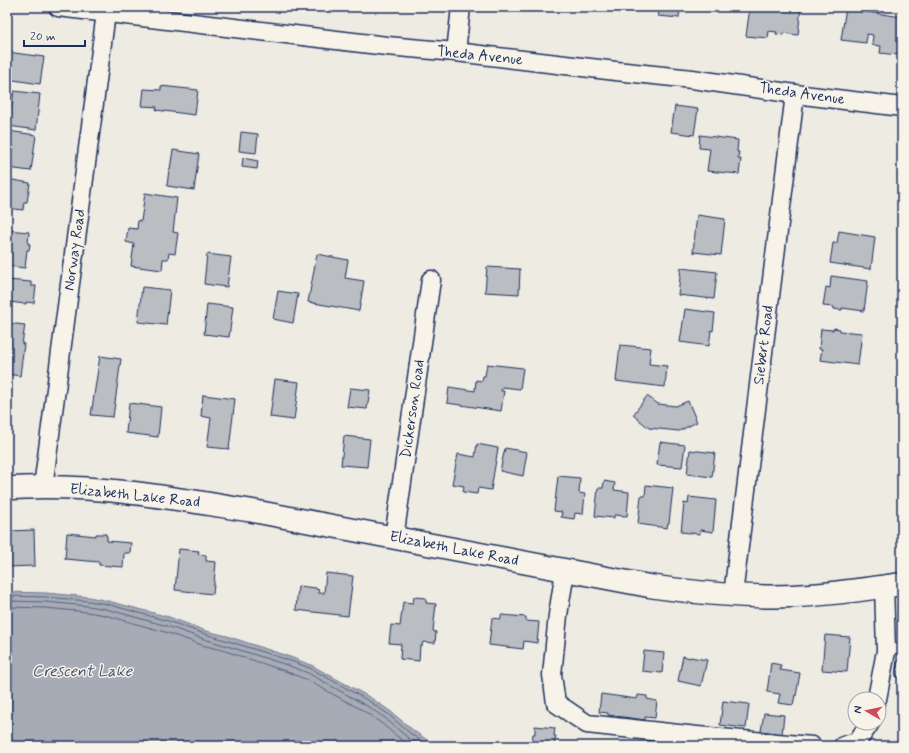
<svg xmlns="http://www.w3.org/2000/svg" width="909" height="753" font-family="Mynerve,sans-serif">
<rect width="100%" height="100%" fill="#eeebe2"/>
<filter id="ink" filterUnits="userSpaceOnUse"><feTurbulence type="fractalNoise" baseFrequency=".025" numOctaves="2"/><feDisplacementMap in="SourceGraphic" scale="8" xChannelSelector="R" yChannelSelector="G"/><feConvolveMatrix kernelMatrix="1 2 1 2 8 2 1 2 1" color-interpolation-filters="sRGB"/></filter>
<g filter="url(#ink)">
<polygon fill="#a6abb5" stroke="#6e7992" points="7,592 46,593 89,597 108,601 169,617 206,631 227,636 290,657 311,665 371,698 390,711 414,731 436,746 7,746"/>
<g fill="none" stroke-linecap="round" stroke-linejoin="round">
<g stroke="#536181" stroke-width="1">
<polyline points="7,596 46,597 88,601 107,604 168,621 205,634 225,640 288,660 310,668 369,701 388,714 411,734 429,746"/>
<polyline points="7,601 45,602 88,606 106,609 167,626 204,639 224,645 287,665 308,673 367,706 385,718 408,738 420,746"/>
<polyline points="7,607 45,608 87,612 105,615 165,632 202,645 222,650 285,671 305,679 364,711 381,723 409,746"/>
</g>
</g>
<g fill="#babdc2" stroke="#1b2f5e">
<polygon points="650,7 680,7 679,18 658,16 659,11 650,10"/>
<polygon points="750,7 766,7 772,8 771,9 779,10 780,7 801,7 798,35 783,33 783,35 776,34 777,32 769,31 768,38 746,36"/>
<polygon points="846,7 868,7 867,12 902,17 898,55 880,53 881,46 872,45 873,35 867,34 866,43 841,40"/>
<polygon points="7,52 44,57 40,84 7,79"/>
<polygon points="161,86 198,90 195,115 156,110 157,107 142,106 144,89 161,90"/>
<polygon points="14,91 40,94 36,130 9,126"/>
<polygon points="675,106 698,109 694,135 671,132"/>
<polygon points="8,131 36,135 31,171 7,168 7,138"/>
<polygon points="241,132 258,134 256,153 239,151"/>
<polygon points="700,135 738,140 737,152 739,152 738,159 741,159 739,174 707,171 710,149 699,148"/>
<polygon points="173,150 199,154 194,190 167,186 169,169 170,169"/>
<polygon points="243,158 258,161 257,169 242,167"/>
<polygon points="7,179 30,183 27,202 24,202 23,210 7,208"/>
<polygon points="145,193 177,198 173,232 178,233 175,254 169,253 168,259 163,259 162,270 131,266 134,244 126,242 128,228 137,229 138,220 141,221"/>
<polygon points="697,215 725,219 721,255 693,252"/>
<polygon points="7,230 29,232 28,244 30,244 29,250 27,250 25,268 7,266"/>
<polygon points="839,231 875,237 871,269 830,263 833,243 837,243"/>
<polygon points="207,254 231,257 227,287 204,284"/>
<polygon points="317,254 348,260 345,278 364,281 359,311 308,302"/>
<polygon points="487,267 520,269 519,294 485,292"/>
<polygon points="681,268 717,272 714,299 678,295"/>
<polygon points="831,276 868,281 864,311 842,308 842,310 834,309 834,307 823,306 826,287 830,288"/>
<polygon points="7,280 31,282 31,286 36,286 34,303 26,302 26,304 9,302 8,307 7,306"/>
<polygon points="142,287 170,290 166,325 138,322"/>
<polygon points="278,291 298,294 293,323 273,319"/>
<polygon points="207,304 233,307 229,337 204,334"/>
<polygon points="685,309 715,313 713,331 711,330 709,346 680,342"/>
<polygon points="7,323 25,325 22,344 24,344 20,376 7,374"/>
<polygon points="834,328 840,329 840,331 862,333 858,365 820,360 822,349 819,349 821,329 833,330"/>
<polygon points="620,345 651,348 649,364 667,366 665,387 616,381"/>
<polygon points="100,356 121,359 113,417 91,415"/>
<polygon points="487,364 523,368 520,389 502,387 501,391 504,391 501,411 447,403 449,387 475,391 476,380 482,381 483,376 485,376"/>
<polygon points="275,379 299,382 294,420 270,417"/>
<polygon points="350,388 370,390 367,409 347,407"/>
<polygon points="203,395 235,399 229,449 207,447 211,418 201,416"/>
<polygon points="647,396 658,404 676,406 688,401 697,422 679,431 649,428 633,415"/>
<polygon points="129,403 161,407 158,437 126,433"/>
<polygon points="344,436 370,439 367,467 341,465"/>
<polygon points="660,442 685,445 682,467 657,465"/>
<polygon points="477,444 498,448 491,490 478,488 477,494 463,492 464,486 452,484 458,454 475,457"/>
<polygon points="505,448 527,452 523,476 500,471"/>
<polygon points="690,450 715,453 712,477 687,474"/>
<polygon points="558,476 580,478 579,493 585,494 583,514 575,513 574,519 561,517 562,512 554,511"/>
<polygon points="604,481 615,483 614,490 629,492 627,516 614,515 614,518 595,516 598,488 603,488"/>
<polygon points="646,485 673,488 669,523 668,523 667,528 638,524 641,496 645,496"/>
<polygon points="689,497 716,500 713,532 700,530 700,534 681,532 684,503 688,504"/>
<polygon points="7,526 9,526 9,531 34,530 35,566 8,567 8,570 7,570"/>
<polygon points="67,533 96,536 96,534 106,534 106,536 107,536 107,541 131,543 130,553 124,553 123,567 99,565 99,562 65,559"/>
<polygon points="179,549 199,551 198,554 206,555 206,561 216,562 213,594 175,590"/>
<polygon points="326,573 353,576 348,616 296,610 298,586 316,588 316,589 319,590 318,593 324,593"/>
<polygon points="414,597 426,598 426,603 436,604 433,631 436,632 435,643 423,642 422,646 420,646 419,661 400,659 401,644 389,643 391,625 400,626 403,602 413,603"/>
<polygon points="501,615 526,617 526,621 539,622 537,643 524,641 523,649 489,645 492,618 501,619"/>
<polygon points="825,635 850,637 847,672 822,670"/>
<polygon points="644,651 664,653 662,673 642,671"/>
<polygon points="683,656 690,658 690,657 707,660 701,686 678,681"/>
<polygon points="771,663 781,665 780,670 800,673 796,696 795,695 793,705 778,703 780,694 767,692"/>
<polygon points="601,694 637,699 638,695 647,696 647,699 657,701 655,718 645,717 645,720 608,715 608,713 599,712"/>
<polygon points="723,701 749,704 746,728 720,725"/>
<polygon points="764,713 784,715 782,734 761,731"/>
<polygon points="535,726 555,728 554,736 556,736 554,746 531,746 533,734 535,734"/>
</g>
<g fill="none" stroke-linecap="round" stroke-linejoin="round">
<defs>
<g id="lane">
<polyline points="886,648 902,649"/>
<polyline points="902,665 901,673 902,673"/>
</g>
<g id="street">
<polyline points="58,7 387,46 456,52 616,71 692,79 795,94 902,107"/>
<polyline points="456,52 461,7"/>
<polyline points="43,487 106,13"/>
<polyline points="394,538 431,280"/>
<polyline points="565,571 558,615 552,675 556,703 587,724 697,736 812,746"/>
<polyline points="733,595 795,94"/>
<polyline points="877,699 886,651 884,586"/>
<polyline points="843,746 857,742 870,723"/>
</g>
<path id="secondary" d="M7,488C19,488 31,487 44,487C114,487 183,500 253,511L649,586C697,593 745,598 793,596C830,595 866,589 902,584"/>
</defs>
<use href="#lane" stroke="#1b2f5e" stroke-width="12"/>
<use href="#street" stroke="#1b2f5e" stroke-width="21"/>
<use href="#secondary" stroke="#1b2f5e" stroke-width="25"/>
<use href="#lane" stroke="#f7f3e8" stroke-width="9"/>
<use href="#street" stroke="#f7f3e8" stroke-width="18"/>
<use href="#secondary" stroke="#f7f3e8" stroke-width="22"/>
</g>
</g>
<g text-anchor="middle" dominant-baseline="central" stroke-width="3" stroke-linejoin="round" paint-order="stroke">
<g font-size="15" fill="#1b2f5e" stroke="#f7f3e8">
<text transform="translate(480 56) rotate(6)">Theda Avenue</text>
<text transform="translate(802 94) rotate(8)">Theda Avenue</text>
<text transform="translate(75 250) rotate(-82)">Norway Road</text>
<text transform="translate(764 345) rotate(-83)">Siebert Road</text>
<text transform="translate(413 409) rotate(-82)">Dickerson Road</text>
<text transform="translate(135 496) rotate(6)">Elizabeth Lake Road</text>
<text transform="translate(454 549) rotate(11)">Elizabeth Lake Road</text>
</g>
<g font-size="16" font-style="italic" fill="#455478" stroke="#f7f3e8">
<text x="82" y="671">Crescent Lake</text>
</g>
</g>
<rect width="909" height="753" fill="none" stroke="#f7f3e8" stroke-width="24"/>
<rect x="12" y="12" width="885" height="729" fill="none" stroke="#1b2f5e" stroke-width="1.5" filter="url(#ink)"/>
<g transform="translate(867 711) rotate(279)"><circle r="19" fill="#f7f3e8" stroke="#9fa5b1"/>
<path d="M0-3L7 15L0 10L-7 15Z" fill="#d1495b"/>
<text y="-6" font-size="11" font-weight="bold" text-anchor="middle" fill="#1b2f5e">N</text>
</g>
<path d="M24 40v6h61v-6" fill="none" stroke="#1b2f5e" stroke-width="2"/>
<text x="30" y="40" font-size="12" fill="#1b2f5e" stroke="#f7f3e8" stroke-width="3" paint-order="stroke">20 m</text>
</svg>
